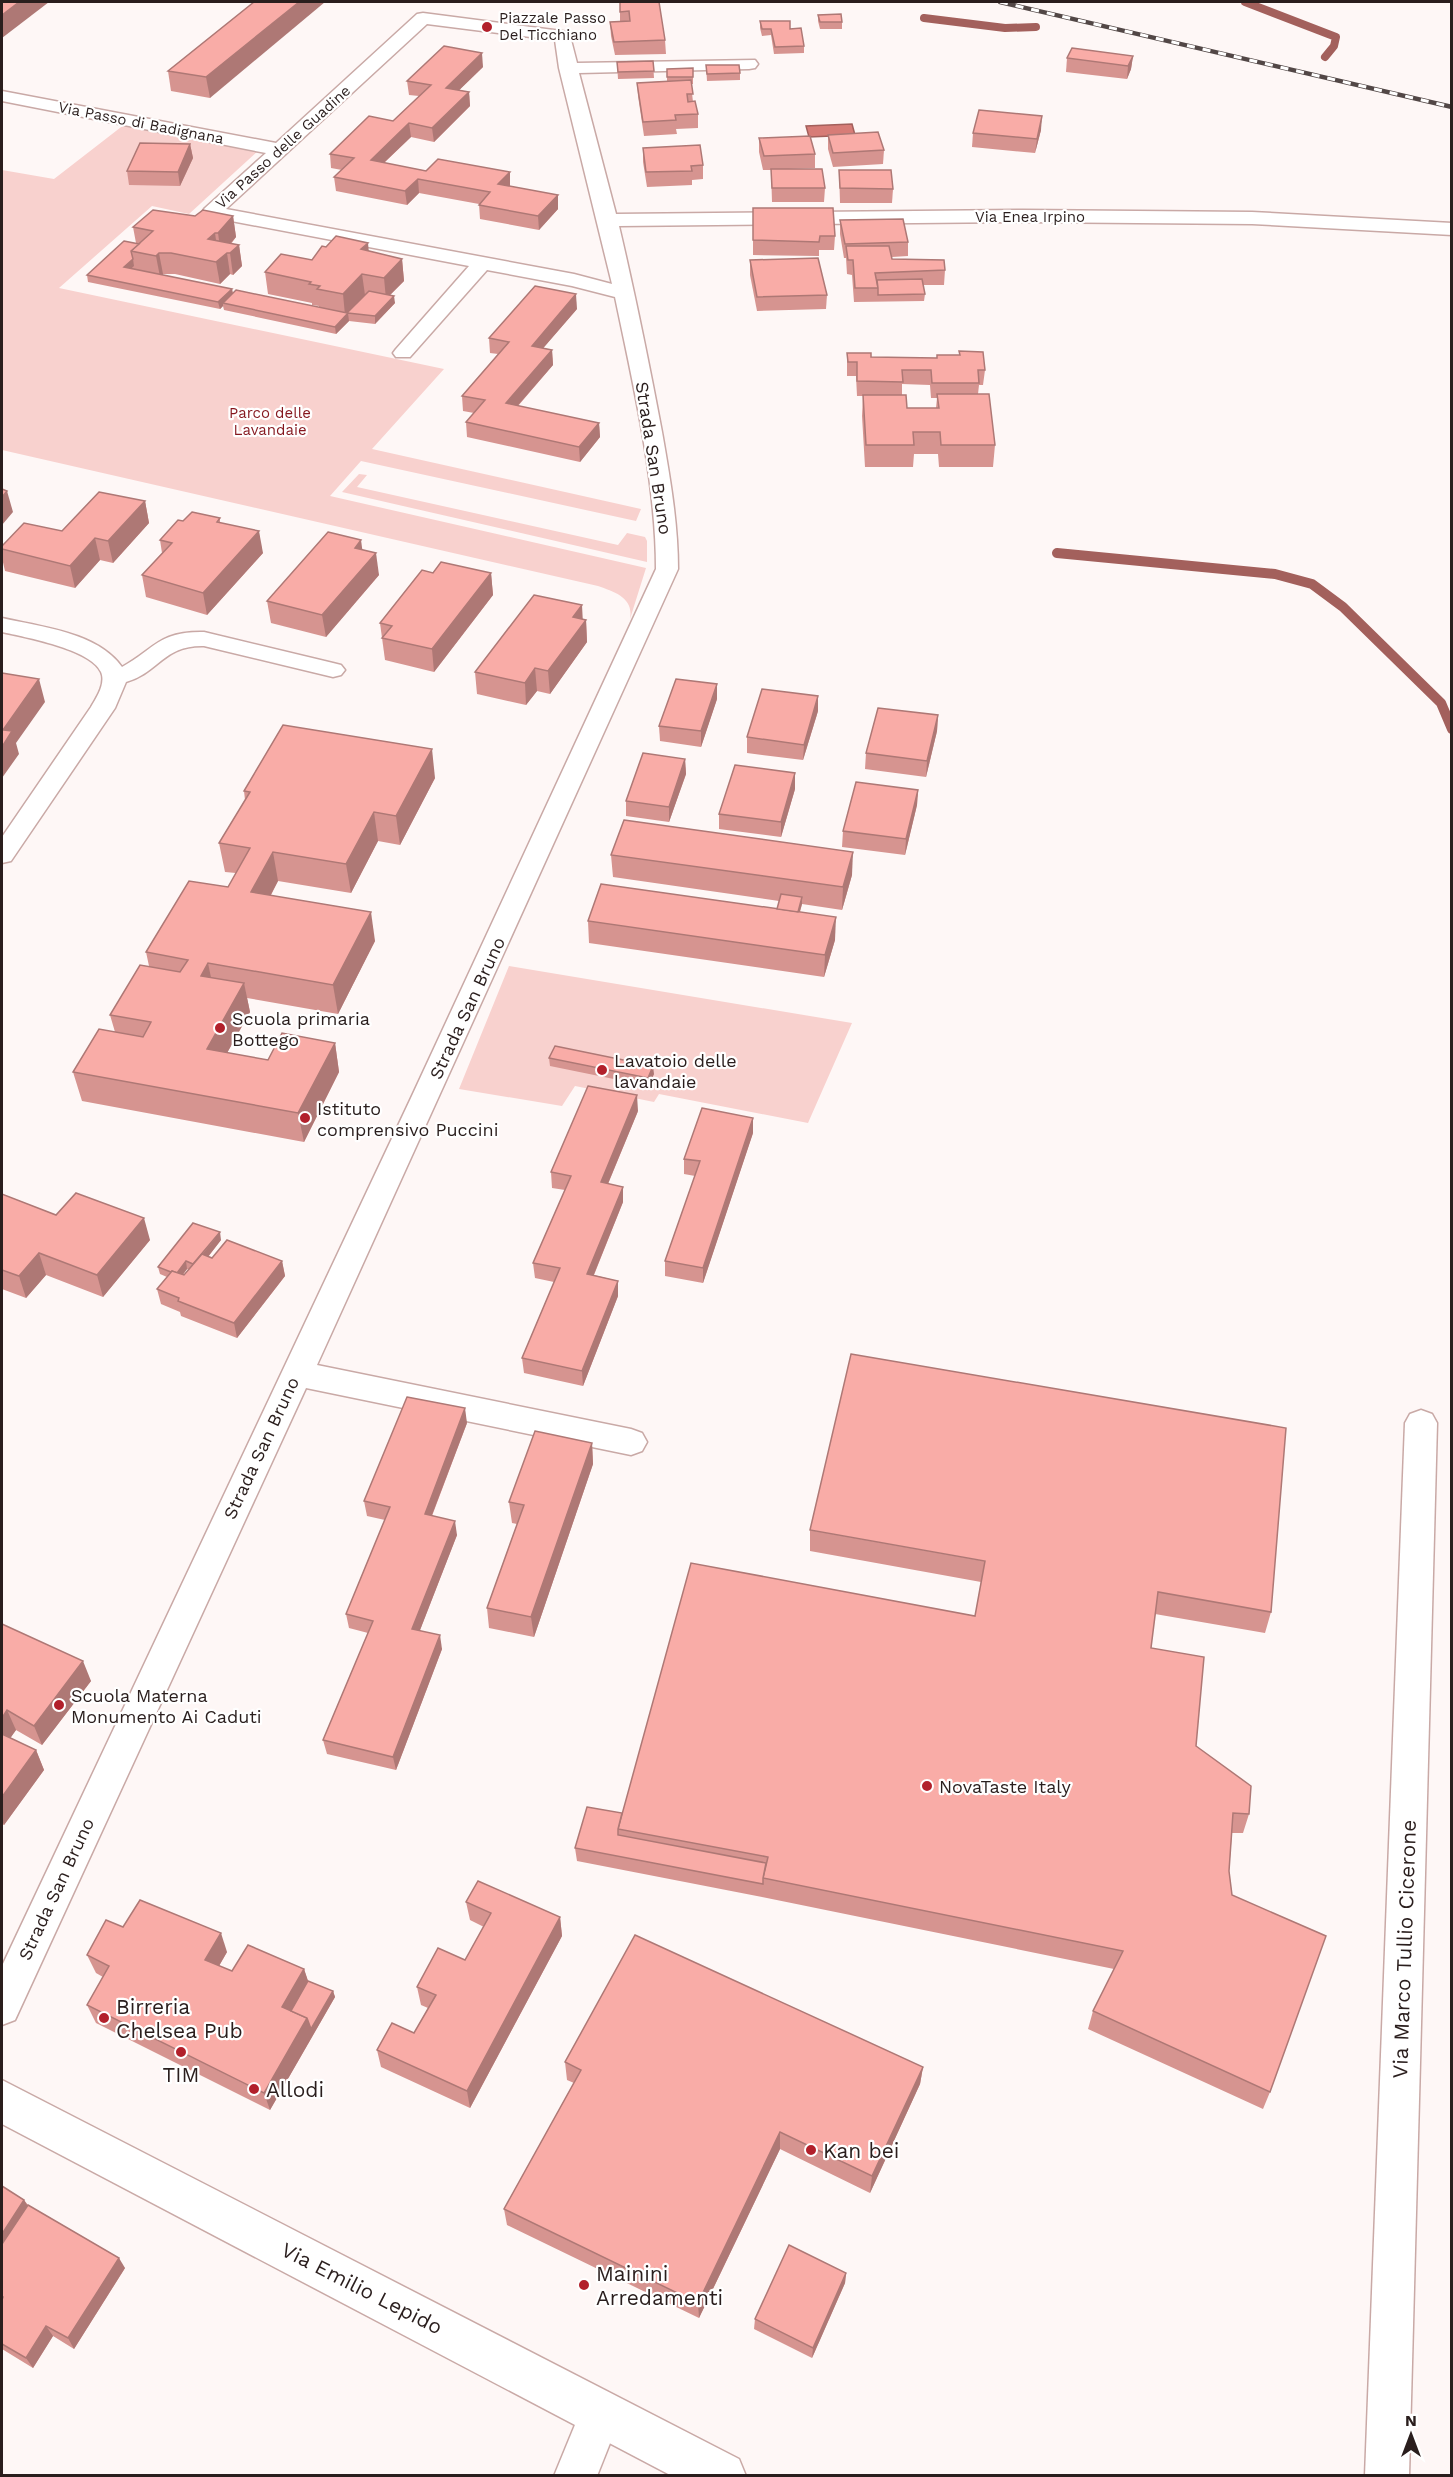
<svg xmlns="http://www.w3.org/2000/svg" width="1453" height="2477" font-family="'Work Sans',sans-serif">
<rect width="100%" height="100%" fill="#fef7f6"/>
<g fill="#f8d1ce">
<path d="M125,124L260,149L189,214L152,206L59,288L444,369L372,449L641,509L636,521L361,461L330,496L646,568L630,619C634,598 615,592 598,586L2,450V170L54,179Z"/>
<polygon points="359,474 367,475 357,487 618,545 627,533 645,537 647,541 647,562 342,492"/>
<polygon points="509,966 852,1023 808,1123 659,1094 654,1102 575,1086 562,1106 459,1089"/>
</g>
<polygon fill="#d77c77" stroke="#a3605c" stroke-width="1.5" points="852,124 855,135 809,137 806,126"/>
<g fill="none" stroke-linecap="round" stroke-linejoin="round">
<g stroke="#a3605c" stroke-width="8">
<polyline points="1245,2 1336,37 1334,46 1325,57"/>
<polyline points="924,18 1005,28 1036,27"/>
</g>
<polyline stroke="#a3605c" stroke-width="10" points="1057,553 1275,574 1312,584 1343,607 1441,703 1452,729"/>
<defs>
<g id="street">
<path d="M423,13L569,32L577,63L755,60L758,64L755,68L749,69L579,73L616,214L1022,210L1252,212L1452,223V235L1252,224L1022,222L619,226C635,294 649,363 662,432C670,478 678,523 678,569L317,1365L631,1429L642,1433L647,1442L642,1451L631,1455L306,1388L15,2020L2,2025V1966L411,1098L656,569C656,482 633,383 615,297L572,286L487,270L410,357H396L393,353L396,349L469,266L205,216L202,212L205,208L266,153L2,101V91L276,143L417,14ZM427,24L555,40L559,68L612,284L574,274L226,209Z"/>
<path d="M2,618C41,627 97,632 122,667C156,648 159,631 204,632L333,663L341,665L345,670L341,675L333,677L204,646C163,645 160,672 126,682L115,708L11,861L2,863V837L91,707C97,697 106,683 101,672C91,649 24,637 2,632Z"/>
<polygon points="1421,1410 1432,1414 1437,1423 1409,2476 1365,2476 1405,1423 1410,1414"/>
<polygon points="601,2392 616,2398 622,2413 597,2476 554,2476 586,2398"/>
</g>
<polygon id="secondary" points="2,2080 739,2459 746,2476 672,2476 2,2124"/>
</defs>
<use href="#street" stroke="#c9a9a6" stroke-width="3"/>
<use href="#secondary" stroke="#c9a9a6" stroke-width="3"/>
<use href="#street" fill="#fff" fill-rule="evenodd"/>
<use href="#secondary" fill="#fff" fill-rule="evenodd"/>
<defs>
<polyline id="rail" points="1000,2 1452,107"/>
</defs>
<use href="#rail" stroke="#524746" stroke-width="4.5"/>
<use href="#rail" stroke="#fff" stroke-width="3" stroke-dasharray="8" stroke-linecap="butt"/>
</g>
<g fill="#d69490" fill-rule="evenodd">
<polygon points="254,2 210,98 171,91 168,71"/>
<polygon points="620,2 665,40 666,54 615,55 611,36 610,22 620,22"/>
<polygon points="818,15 842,22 842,29 820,29 818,21"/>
<polygon points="760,21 804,46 804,53 774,54 771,35 762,36 760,28"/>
<polygon points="1133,56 1131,69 1127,79 1066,72 1067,58"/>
<polygon points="653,61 654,78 618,79 617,62"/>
<polygon points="706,65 740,73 740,80 707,81"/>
<polygon points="483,67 459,90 469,92 470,106 434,142 411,137 384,163 510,186 558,209 539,230 480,219 479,204 419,193 407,205 336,191 334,177 342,170 331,168 330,154 393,121 419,96 409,95 407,81"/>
<polygon points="693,68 693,84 691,84 693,102 698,114 698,128 676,129 677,134 644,136 638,96 637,83 667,81 667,69"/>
<polygon points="1041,130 1035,153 972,147 973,133"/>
<polygon points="828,135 884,150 883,164 833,167 828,149"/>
<polygon points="759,138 815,154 815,168 788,169 825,188 824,202 772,202 771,170 763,170 759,152"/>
<polygon points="190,144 193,158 180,186 129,185 127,171"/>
<polygon points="643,148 703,165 703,179 692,180 692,185 647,187 643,162"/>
<polygon points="839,170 893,189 892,203 840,203"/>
<polygon points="753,208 835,236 834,250 819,250 819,256 753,255"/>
<polygon points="195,216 233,216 236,237 231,244 239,245 242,266 233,275 230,274 220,284 175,274 163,274 162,275 232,289 233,293 319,307 319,306 312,305 312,303 268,294 265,272 312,260 369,251 402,259 404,281 390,295 395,303 375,324 349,321 336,334 224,310 223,306 220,309 88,282 87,275 136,243 133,227"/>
<polygon points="840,220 908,242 908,256 892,257 892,259 945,270 944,285 923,285 925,294 924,301 854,302 852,275 847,274 846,258 844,258 840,234"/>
<polygon points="750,260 827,295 826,309 757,311 750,275"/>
<polygon points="577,309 543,348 552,350 553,365 518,406 599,423 600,437 580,462 467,437 466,422 474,413 463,411 462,396 498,354 490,353 489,338"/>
<path d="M847,353L871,357L985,370L983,385H979L978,394L995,445L993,467H939L938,454H914L913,467H865L862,416L863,396H857L856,376H847ZM902,384L930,385L931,398H937L936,408H907L902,395Z"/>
<polygon points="145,501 149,523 113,563 100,560 75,588 5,571 2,558 2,546 62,531"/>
<polygon points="220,518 220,523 263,553 207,615 146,597 142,575 162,553 160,540 183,521"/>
<polygon points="362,550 379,575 326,637 271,623 267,601"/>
<polygon points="433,573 491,573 493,595 434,672 385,660 380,623"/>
<polygon points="583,619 586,620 587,642 550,694 537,691 526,705 477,694 475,672"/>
<polygon points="717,699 701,747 660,741 659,726"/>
<polygon points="818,711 803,760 747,753 747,737"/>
<polygon points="938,715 937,731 926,777 865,769 866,753"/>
<polygon points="685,759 686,774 669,822 626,816 626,801"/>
<polygon points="435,778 400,845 378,841 351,893 278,881 271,895 375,941 338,1014 247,998 250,1012 227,1053 268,1060 335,1043 339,1072 304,1142 82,1101 73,1072 115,1032 110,1015 149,966 146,952 228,887 236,873 225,872 219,843 245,800 244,791"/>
<polygon points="795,789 781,837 719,829 719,814"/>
<polygon points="918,790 917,805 905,855 842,847 843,831"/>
<polygon points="611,855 852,875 842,910 802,904 800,912 835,940 824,977 589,943 588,921 777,909 779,901 613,877"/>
<polygon points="549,1058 654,1074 648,1086 550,1066"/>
<polygon points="638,1111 608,1184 623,1202 594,1275 618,1281 618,1296 583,1386 524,1373 522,1358 554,1282 535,1278 533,1263 565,1190 552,1188 551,1172"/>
<polygon points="753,1133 703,1283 665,1276 665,1261 695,1176 684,1174 684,1159"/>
<polygon points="2,1194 56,1215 150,1240 103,1297 46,1275 26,1298 2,1289"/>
<path d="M221,1240L208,1257L212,1258L282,1261L285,1276L237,1338L181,1316L180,1312L161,1304L157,1289L167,1277L160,1274L158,1267ZM187,1269L189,1270L184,1275H183Z"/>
<polygon points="467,1423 432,1516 457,1535 420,1630 442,1649 396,1770 327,1754 323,1740 368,1633 349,1628 346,1614 385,1520 367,1516 364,1501"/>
<polygon points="592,1443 593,1464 534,1637 489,1628 487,1608 517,1524 512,1523 509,1502"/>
<polygon points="810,1530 1271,1612 1265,1633 1155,1614 1151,1648 1196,1746 1249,1814 1243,1833 1232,1833 1229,1871 1232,1895 1270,2092 1263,2109 1088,2029 1093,2011 1114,1969 762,1897 577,1861 575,1848 622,1813 975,1616 981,1582 810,1551"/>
<polygon points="2,1624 91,1681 42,1745 16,1730 10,1738 36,1750 44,1770 4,1825 2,1824"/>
<polygon points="466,1902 560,1917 562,1936 470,2108 381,2067 377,2050 414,2033 428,2008 421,2005 417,1987 465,1960 484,1927 470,1920"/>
<polygon points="123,1927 227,1952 219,1966 232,1971 304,1969 308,1981 333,1991 335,1997 270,2110 96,2023 87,2005 103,1977 96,1973 87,1955"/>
<polygon points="565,2062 923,2067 920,2084 870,2193 780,2149 699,2318 507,2225 504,2209 574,2083 567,2080"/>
<polygon points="2,2186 24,2200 28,2205 125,2268 74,2349 53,2336 33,2368 2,2349"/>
<polygon points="846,2273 845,2283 812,2358 754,2329 755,2319"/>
</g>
<g fill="#ae7875">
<polygon points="19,2 49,2 2,38 2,15"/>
<polygon points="299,2 325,2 210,98 206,77"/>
<polygon points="482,53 483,67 447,102 446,88"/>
<polygon points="1133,56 1131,69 1127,79 1128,66"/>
<polygon points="469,92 470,106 434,142 432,128"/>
<polygon points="1042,116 1041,130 1035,153 1037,139"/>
<polygon points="409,123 411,137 372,174 371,160"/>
<polygon points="190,144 193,158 180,186 178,172"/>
<polygon points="510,172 510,187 498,184"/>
<polygon points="418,179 419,193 407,205 405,191"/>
<polygon points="558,195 558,209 539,230 538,216"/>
<polygon points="233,216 236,237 221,254 218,233"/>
<polygon points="215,233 218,254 208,239"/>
<polygon points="368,243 370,264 361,249"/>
<polygon points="239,245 242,266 233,275 230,253"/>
<polygon points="159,253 163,274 160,277 156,256"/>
<polygon points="227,253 230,274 220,284 216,262"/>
<polygon points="133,259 134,266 125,274 124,267"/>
<polygon points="402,259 404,281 386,299 384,278"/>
<polygon points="362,274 365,295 345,315 343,294"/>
<polygon points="232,289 233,296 223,303 223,306 220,309 218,302"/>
<polygon points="576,294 577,309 533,360 532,346"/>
<polygon points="394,296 395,303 375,324 375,316"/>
<polygon points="348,313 349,321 336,334 335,327"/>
<polygon points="552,350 553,365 507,418 506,403"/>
<polygon points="599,423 600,437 580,462 579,447"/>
<polygon points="7,491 13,512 2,525 2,497"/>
<polygon points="145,501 149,523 113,563 108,541"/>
<polygon points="259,531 263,553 207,615 203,593"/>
<polygon points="95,538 100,560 75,588 70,566"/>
<polygon points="361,540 364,562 355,548"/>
<polygon points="376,553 379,575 326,637 322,615"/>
<polygon points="491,573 493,595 434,672 432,649"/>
<polygon points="582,605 583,624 586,620 587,642 550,694 548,671 573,617"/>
<polygon points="535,668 537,691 526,705 525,683"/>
<polygon points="39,679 45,702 16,743 19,754 2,778 2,747 3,730"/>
<polygon points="717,684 717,699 701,747 701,731"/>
<polygon points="818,696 818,711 803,760 804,745"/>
<polygon points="938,715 937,731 926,777 927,761"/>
<polygon points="432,749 435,778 400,845 396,816"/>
<polygon points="685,759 686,774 669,822 669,807"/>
<polygon points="795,773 795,789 781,837 781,822"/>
<polygon points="918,790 917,805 905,855 906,839"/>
<polygon points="374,812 378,841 351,893 346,864"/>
<polygon points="273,852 278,881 257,921 251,892"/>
<polygon points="853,852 852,875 842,910 843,887"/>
<polygon points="802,897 802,904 793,934 793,926"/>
<polygon points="371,912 375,941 338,1014 333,985"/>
<polygon points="836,917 835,940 824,977 825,955"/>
<polygon points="208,963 214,992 201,976"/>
<polygon points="244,983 250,1012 213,1078 207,1049"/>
<polygon points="335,1043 339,1072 304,1142 298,1113"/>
<polygon points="653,1066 654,1074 648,1086 648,1078"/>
<polygon points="637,1095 638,1111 602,1198 601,1182"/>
<polygon points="753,1118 753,1133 703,1283 703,1268"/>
<polygon points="623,1187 623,1202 588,1289 587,1274"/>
<polygon points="144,1218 150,1240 103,1297 97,1275"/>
<polygon points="220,1232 221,1240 196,1272 194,1265"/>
<polygon points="39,1253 46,1275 26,1298 19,1276"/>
<polygon points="186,1261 187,1269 177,1282 175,1274"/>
<polygon points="282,1261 285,1276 237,1338 234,1323"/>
<polygon points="618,1281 618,1296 583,1386 582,1371"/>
<polygon points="465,1408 467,1423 427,1528 425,1514"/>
<polygon points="592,1443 593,1464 534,1637 531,1617"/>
<polygon points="455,1521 457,1535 415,1643 412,1629"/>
<polygon points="440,1635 442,1649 396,1770 393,1757"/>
<polygon points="83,1661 91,1681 42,1745 34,1726"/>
<polygon points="7,1710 16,1730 2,1750 2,1718"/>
<polygon points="36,1750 44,1770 4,1825 2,1820 2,1797"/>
<polygon points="560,1917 562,1936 470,2108 467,2091"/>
<polygon points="221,1933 227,1952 212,1978 205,1960"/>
<polygon points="304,1969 310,1987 286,2019 282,2007"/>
<polygon points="333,1991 335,1997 270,2110 264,2093 307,2018"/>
<polygon points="923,2067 920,2084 870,2193 872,2176"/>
<polygon points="780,2132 780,2149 699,2318 698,2303"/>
<polygon points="24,2200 34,2216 2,2265 2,2234"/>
<polygon points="119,2258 125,2268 74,2349 68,2338"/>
<polygon points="846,2273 845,2283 812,2358 813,2348"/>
<polygon points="46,2326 53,2336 33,2368 26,2358"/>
</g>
<g fill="#f9aca7" stroke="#ae7875" stroke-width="1.5">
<polygon points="2,2 19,2 2,15"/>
<polygon points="254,2 299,2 206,77 168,71"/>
<polygon points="620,2 659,2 665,40 614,42 610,22 630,21 629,11 620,12"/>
<polygon points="841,14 842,22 820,22 818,15"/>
<polygon points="760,21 790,21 790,29 801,28 804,46 775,47 771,29 762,29"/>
<polygon points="444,46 482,53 446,88 469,92 432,128 409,123 371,160 426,171 438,159 510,172 498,184 558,195 538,216 479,205 490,192 418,179 405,191 334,177 354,158 330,154 369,116 393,121 431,85 407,81"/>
<polygon points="1072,48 1133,56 1128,66 1067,58"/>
<polygon points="653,61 654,71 618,72 617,62"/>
<polygon points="706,65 739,65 740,73 707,74"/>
<polygon points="693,68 693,77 667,77 667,69"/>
<polygon points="691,80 693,94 687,94 688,102 695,101 698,114 675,115 676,120 643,122 637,83"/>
<polygon points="979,110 1042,116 1037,139 973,133"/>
<polygon points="878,132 884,150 833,153 828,135"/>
<polygon points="810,136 815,154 764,156 759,138"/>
<polygon points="140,143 190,144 178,172 127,171"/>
<polygon points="700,145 703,165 691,166 692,171 646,172 643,148"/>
<polygon points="771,169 822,169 825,188 772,188"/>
<polygon points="839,170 891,170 893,189 840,188"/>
<polygon points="753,208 833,208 835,236 820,236 819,242 753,240"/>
<polygon points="153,210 195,216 203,210 233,216 218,233 215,233 208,239 239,245 230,253 227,253 216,262 171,253 159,253 156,256 131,251 153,231 133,227"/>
<polygon points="903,219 908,242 845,244 840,220"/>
<polygon points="336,236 368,243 361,249 402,259 384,278 362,274 343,294 317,289 320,286 309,284 311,282 265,272 281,254 312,260 322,246 326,247"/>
<polygon points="124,241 139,244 131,251 133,259 124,267 232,289 218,302 87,275"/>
<polygon points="846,246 889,246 892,259 944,260 945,270 875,273 878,288 855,288 853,260 848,260"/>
<polygon points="818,258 827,295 757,297 750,260"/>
<polygon points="922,279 925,294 878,295 878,288 877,280"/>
<polygon points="535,286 576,294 532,346 552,350 506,403 599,423 579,447 466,422 485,400 462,396 509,342 489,338"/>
<polygon points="236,290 347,313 369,291 394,296 375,316 348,313 335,327 223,303"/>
<polygon points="959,351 983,352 985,370 978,370 979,383 932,383 931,370 902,370 903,382 857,381 857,362 848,362 847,353 871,353 871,357 937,358 937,355 960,355"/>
<polygon points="937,394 989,394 995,445 941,445 940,432 913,432 914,445 866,445 863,395 906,395 907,408 939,408"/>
<polygon points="2,489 7,491 2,497"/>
<polygon points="99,492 145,501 108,541 95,538 70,566 2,549 2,546 24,523 62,531"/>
<polygon points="192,512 220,518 217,522 259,531 203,593 142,575 172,543 160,540 178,520 183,521"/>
<polygon points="328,532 361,540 355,548 376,553 322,615 267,601"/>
<polygon points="441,562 491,573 432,649 382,638 392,626 380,623 422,570 433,573"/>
<polygon points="534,595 582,605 573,617 586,620 548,671 535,668 525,683 475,672"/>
<polygon points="2,673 39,679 3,730 12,731 2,747"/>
<polygon points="676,679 717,684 701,731 659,726"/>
<polygon points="762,689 818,696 804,745 747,737"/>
<polygon points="878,708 938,715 927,761 866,753"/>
<polygon points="283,725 432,749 396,816 374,812 346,864 273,852 251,892 371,912 333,985 208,963 201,976 244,983 207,1049 268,1060 282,1033 335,1043 298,1113 73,1072 99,1029 143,1037 151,1022 110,1015 140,965 180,972 188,960 146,952 189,881 228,887 250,848 219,843 250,792 244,791"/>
<polygon points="643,753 685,759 669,807 626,801"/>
<polygon points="735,765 795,773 781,822 719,814"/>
<polygon points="856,782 918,790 906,839 843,831"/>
<polygon points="624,820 853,852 843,887 611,855"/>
<polygon points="601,884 836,917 825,955 588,921"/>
<polygon points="781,894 802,897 798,912 777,909"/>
<polygon points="555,1046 653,1066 648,1078 549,1058"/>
<polygon points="588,1086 637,1095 601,1182 623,1187 587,1274 618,1281 582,1371 522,1358 560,1268 533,1263 571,1176 551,1172"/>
<polygon points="702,1108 753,1118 703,1268 665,1261 700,1161 684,1159"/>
<polygon points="76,1193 144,1218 97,1275 39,1253 19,1276 2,1270 2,1194 56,1215"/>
<polygon points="193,1223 220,1232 193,1264 186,1261 177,1273 172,1271 171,1272 158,1267"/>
<polygon points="227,1240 282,1261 234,1323 178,1301 179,1298 157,1289 172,1271 184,1275 202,1254 212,1258"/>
<polygon points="851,1354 1286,1428 1271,1612 1158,1592 1151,1648 1204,1657 1196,1746 1251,1786 1249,1814 1233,1813 1229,1871 1232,1895 1326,1936 1270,2092 1093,2011 1123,1951 763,1878 768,1857 618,1829 691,1563 975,1616 985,1561 810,1530"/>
<polygon points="407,1397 465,1408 425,1514 455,1521 412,1629 440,1635 393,1757 323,1740 373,1621 346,1614 390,1507 364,1501"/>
<polygon points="535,1431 592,1443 531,1617 487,1608 524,1505 509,1502"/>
<polygon points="2,1624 83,1661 34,1726 7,1710 2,1718"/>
<polygon points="2,1734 36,1750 2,1797"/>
<polygon points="587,1807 622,1813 618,1829 618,1835 766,1863 763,1878 763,1884 575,1848"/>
<polygon points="478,1881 560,1917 467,2091 377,2050 392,2023 414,2033 436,1995 417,1987 438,1948 465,1960 491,1913 466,1902"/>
<polygon points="140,1900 221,1933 205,1960 232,1971 248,1945 304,1969 282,2007 307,2018 264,2093 87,2005 109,1966 87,1955 106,1920 123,1927"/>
<polygon points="635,1935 923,2067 872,2176 780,2132 698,2303 504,2209 581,2070 565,2062"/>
<polygon points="308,1981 333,1991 311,2029 307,2018 291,2011"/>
<polygon points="2,2186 24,2200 2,2234"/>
<polygon points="28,2205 119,2258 68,2338 46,2326 26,2358 2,2344 2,2300 3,2297 2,2296 2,2244"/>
<polygon points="789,2245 846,2273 813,2348 755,2319"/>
</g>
<g fill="#b2202b" stroke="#fff" stroke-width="2">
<circle cx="487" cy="27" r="6"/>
<circle cx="220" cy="1028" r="6"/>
<circle cx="602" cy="1070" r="6"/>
<circle cx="305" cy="1118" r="6"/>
<circle cx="59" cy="1705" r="6"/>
<circle cx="927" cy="1786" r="6"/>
<circle cx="104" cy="2018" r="6"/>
<circle cx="181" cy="2052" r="6"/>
<circle cx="254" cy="2089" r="6"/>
<circle cx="811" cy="2150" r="6"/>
<circle cx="584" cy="2285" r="6"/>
</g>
<g text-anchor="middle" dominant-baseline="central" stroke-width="4.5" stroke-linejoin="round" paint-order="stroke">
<g font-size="15" fill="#2a1e1d" stroke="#fff" text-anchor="start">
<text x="499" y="18">Piazzale Passo<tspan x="499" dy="17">Del Ticchiano</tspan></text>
</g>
<g font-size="15" fill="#2a1e1d" stroke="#fff">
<text transform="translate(141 123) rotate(11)">Via Passo di Badignana</text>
<text transform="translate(283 147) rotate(-42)">Via Passo delle Guadine</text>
<text x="1030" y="217">Via Enea Irpino</text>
</g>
<g font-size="15" fill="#85171e" stroke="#fff">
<text x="270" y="413">Parco delle<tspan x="270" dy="17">Lavandaie</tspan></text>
</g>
<g font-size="18" fill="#2a1e1d" stroke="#fff">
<text transform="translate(654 458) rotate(81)">Strada San Bruno</text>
<text transform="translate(467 1008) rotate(-65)">Strada San Bruno</text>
<text transform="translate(261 1448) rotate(-65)">Strada San Bruno</text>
<text transform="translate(56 1889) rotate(-65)">Strada San Bruno</text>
</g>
<g font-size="18" fill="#2a1e1d" stroke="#fff" text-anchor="start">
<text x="232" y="1018">Scuola primaria<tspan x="232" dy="21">Bottego</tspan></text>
<text x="614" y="1060">Lavatoio delle<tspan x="614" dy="21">lavandaie</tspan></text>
<text x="317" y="1108">Istituto<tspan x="317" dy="21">comprensivo Puccini</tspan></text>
<text x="71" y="1695">Scuola Materna<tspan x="71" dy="21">Monumento Ai Caduti</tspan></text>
<text x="939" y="1786">NovaTaste Italy</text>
</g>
<g font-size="21" fill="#2a1e1d" stroke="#fff">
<text transform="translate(1404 1949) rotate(-88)">Via Marco Tullio Cicerone</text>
<text transform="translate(362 2288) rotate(27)">Via Emilio Lepido</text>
</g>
<g font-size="21" fill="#2a1e1d" stroke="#fff" text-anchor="start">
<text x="116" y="2006">Birreria<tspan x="116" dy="24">Chelsea Pub</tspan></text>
<text x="181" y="2074" text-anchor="middle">TIM</text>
<text x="266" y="2089">Allodi</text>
<text x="823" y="2150">Kan bei</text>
<text x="596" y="2273">Mainini<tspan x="596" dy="24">Arredamenti</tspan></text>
</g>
</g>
<rect width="1453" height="2477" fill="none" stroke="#2a1e1d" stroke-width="6"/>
<g transform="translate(1411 2435)" stroke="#ffffff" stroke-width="4.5" paint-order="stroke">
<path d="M0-4.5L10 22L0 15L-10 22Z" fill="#2a1e1d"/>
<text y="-9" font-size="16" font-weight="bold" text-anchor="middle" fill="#2a1e1d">N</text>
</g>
</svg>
